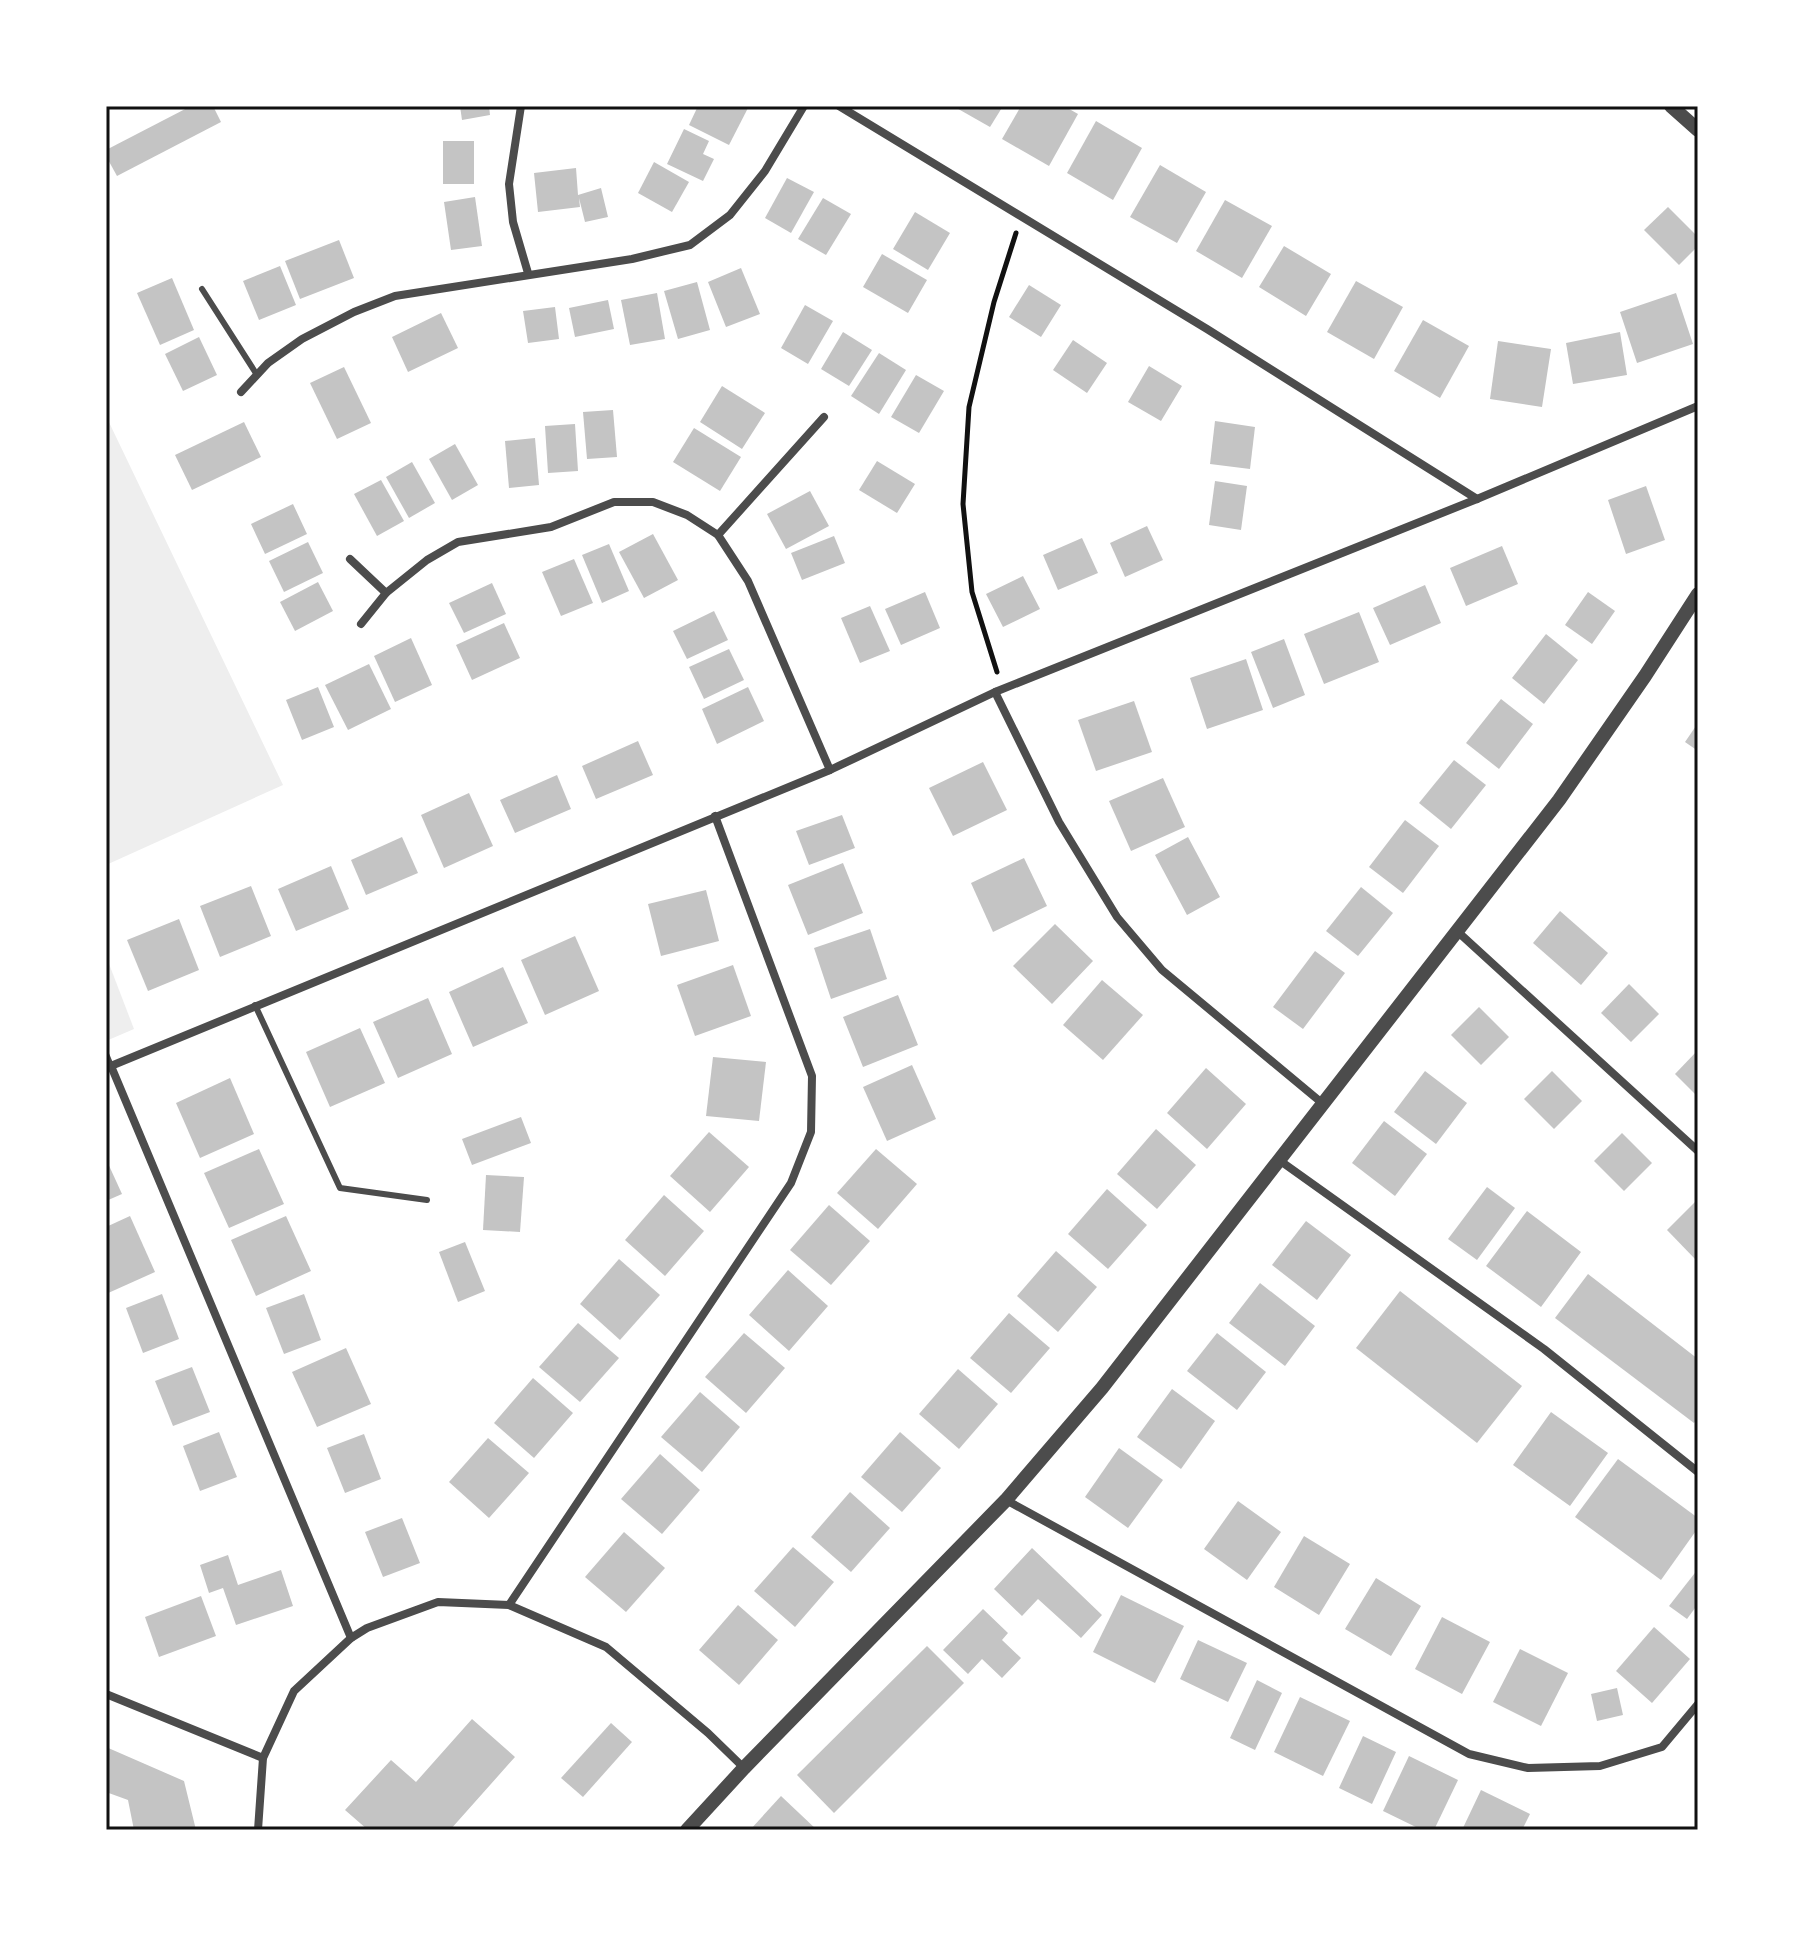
<svg xmlns="http://www.w3.org/2000/svg" width="1804" height="1936" font-family="'Sofia Sans Condensed',sans-serif">
<rect width="100%" height="100%" fill="#fff"/>
<g fill="#eee">
<polygon points="106,416 283,785 106,865"/>
<polygon points="106,956 134,1029 106,1041"/>
</g>
<g fill="#c4c4c4">
<polygon points="191,106 213,106 221,122 117,176 106,156 106,150"/>
<polygon points="460,106 489,106 490,115 462,120"/>
<polygon points="698,106 749,106 729,145 689,125"/>
<polygon points="953,106 1003,106 990,127"/>
<polygon points="1021,106 1064,106 1078,114 1049,166 1002,139"/>
<polygon points="1096,121 1142,148 1113,200 1067,173"/>
<polygon points="684,129 709,141 703,154 714,159 703,181 667,164"/>
<rect x="443" y="141" width="31" height="43"/>
<polygon points="654,162 689,182 672,212 638,193"/>
<polygon points="1160,165 1206,192 1177,243 1130,217"/>
<polygon points="576,168 578,195 601,188 608,217 585,222 579,198 580,207 538,212 534,173"/>
<polygon points="787,178 814,192 791,233 765,218"/>
<polygon points="475,197 482,246 451,250 444,202"/>
<polygon points="823,198 851,214 826,255 798,239"/>
<polygon points="1225,200 1272,226 1242,278 1196,251"/>
<polygon points="1668,207 1698,237 1698,246 1679,265 1644,230"/>
<polygon points="915,212 950,233 928,270 893,249"/>
<polygon points="339,240 354,278 300,299 285,261"/>
<polygon points="1284,246 1331,274 1306,316 1259,287"/>
<polygon points="882,254 927,280 908,313 863,287"/>
<polygon points="280,266 296,305 259,320 243,281"/>
<polygon points="741,268 760,314 726,327 708,282"/>
<polygon points="172,278 194,330 160,345 137,293"/>
<polygon points="1356,281 1403,307 1374,359 1327,332"/>
<polygon points="697,282 710,330 678,339 664,291"/>
<polygon points="1029,285 1061,305 1041,337 1009,317"/>
<polygon points="657,293 665,339 630,345 621,300"/>
<polygon points="1676,293 1693,344 1637,363 1620,312"/>
<polygon points="608,300 614,329 575,337 569,308"/>
<polygon points="805,305 833,321 808,364 781,348"/>
<polygon points="555,307 559,339 528,343 523,311"/>
<polygon points="441,313 458,348 408,372 392,337"/>
<polygon points="1423,320 1469,346 1440,398 1394,371"/>
<polygon points="843,332 872,350 849,386 821,369"/>
<polygon points="1620,332 1627,375 1573,384 1566,343"/>
<polygon points="199,337 217,375 183,391 165,354"/>
<polygon points="1073,340 1107,363 1087,393 1053,370"/>
<polygon points="1498,341 1551,349 1542,407 1490,399"/>
<polygon points="879,353 906,370 879,414 851,396"/>
<polygon points="1149,366 1182,386 1161,421 1128,402"/>
<polygon points="344,367 371,423 337,439 310,383"/>
<polygon points="916,375 944,391 919,433 891,417"/>
<polygon points="722,386 765,413 742,449 700,422"/>
<polygon points="613,410 617,457 587,459 583,412"/>
<polygon points="1215,421 1255,427 1250,469 1210,464"/>
<polygon points="244,422 261,457 192,490 175,455"/>
<polygon points="575,424 578,471 548,473 545,426"/>
<polygon points="694,428 741,457 720,491 673,462"/>
<polygon points="535,438 539,485 509,488 505,441"/>
<polygon points="455,444 478,485 452,500 429,459"/>
<polygon points="877,461 915,484 897,513 859,490"/>
<polygon points="412,462 435,503 409,518 386,477"/>
<polygon points="381,480 404,521 377,536 354,494"/>
<polygon points="1215,481 1247,486 1241,530 1209,525"/>
<polygon points="1646,486 1665,540 1626,554 1608,500"/>
<polygon points="810,491 829,526 786,549 767,514"/>
<polygon points="293,504 307,534 265,554 251,524"/>
<polygon points="1147,526 1163,560 1125,577 1110,543"/>
<polygon points="653,534 678,580 644,598 619,552"/>
<polygon points="834,536 845,563 802,580 791,553"/>
<polygon points="1082,538 1098,573 1058,590 1043,555"/>
<polygon points="308,542 323,573 284,592 269,561"/>
<polygon points="609,544 629,591 602,603 582,555"/>
<polygon points="1502,546 1518,584 1466,606 1450,568"/>
<polygon points="574,559 593,603 561,616 542,572"/>
<polygon points="1023,576 1040,609 1003,627 986,594"/>
<polygon points="318,582 333,611 295,631 280,602"/>
<polygon points="492,583 506,614 464,633 449,603"/>
<polygon points="1425,585 1441,623 1390,645 1373,608"/>
<polygon points="925,592 940,628 901,645 885,609"/>
<polygon points="1588,592 1615,611 1592,644 1565,625"/>
<polygon points="870,606 890,651 860,663 841,618"/>
<polygon points="714,611 728,640 687,659 673,631"/>
<polygon points="1359,612 1379,662 1324,684 1304,634"/>
<polygon points="504,623 520,658 472,680 456,645"/>
<polygon points="1546,634 1578,660 1544,704 1512,678"/>
<polygon points="411,638 432,685 395,702 374,656"/>
<polygon points="1284,639 1305,695 1273,708 1251,652"/>
<polygon points="729,649 744,680 704,699 689,667"/>
<polygon points="1246,659 1263,710 1207,729 1190,678"/>
<polygon points="369,664 391,709 348,730 325,685"/>
<polygon points="318,687 334,727 302,740 286,700"/>
<polygon points="748,687 764,721 717,744 702,709"/>
<polygon points="1501,699 1533,724 1499,769 1466,743"/>
<polygon points="1134,701 1152,752 1096,771 1078,720"/>
<polygon points="1698,723 1698,751 1685,742"/>
<polygon points="638,741 653,775 596,799 582,766"/>
<polygon points="1454,760 1486,785 1451,829 1419,803"/>
<polygon points="983,762 1007,810 953,836 929,788"/>
<polygon points="557,775 571,809 515,833 500,800"/>
<polygon points="1163,778 1185,827 1131,851 1109,801"/>
<polygon points="469,793 493,846 444,868 421,815"/>
<polygon points="842,815 855,848 809,865 796,831"/>
<polygon points="1405,820 1439,846 1403,893 1369,867"/>
<polygon points="402,837 418,873 366,895 351,860"/>
<polygon points="1188,837 1220,897 1187,915 1155,855"/>
<polygon points="1024,858 1047,906 993,932 971,883"/>
<polygon points="843,863 863,913 808,935 788,885"/>
<polygon points="331,866 349,909 296,931 278,889"/>
<polygon points="251,886 271,936 220,957 200,906"/>
<polygon points="1361,887 1393,913 1358,956 1326,931"/>
<polygon points="706,890 719,941 661,956 648,904"/>
<polygon points="1560,911 1608,953 1581,985 1533,943"/>
<polygon points="179,919 199,970 148,991 127,940"/>
<polygon points="1055,924 1093,961 1052,1004 1013,966"/>
<polygon points="870,929 887,979 831,999 814,948"/>
<polygon points="575,936 599,991 545,1015 521,960"/>
<polygon points="1315,951 1345,973 1303,1029 1273,1007"/>
<polygon points="733,965 751,1016 695,1036 677,985"/>
<polygon points="503,967 528,1023 473,1047 449,992"/>
<polygon points="1102,980 1143,1015 1103,1060 1063,1025"/>
<polygon points="1629,984 1659,1014 1631,1042 1601,1013"/>
<polygon points="898,995 918,1045 863,1067 843,1017"/>
<polygon points="428,998 452,1054 398,1078 373,1022"/>
<polygon points="1479,1007 1509,1037 1481,1065 1451,1035"/>
<polygon points="360,1028 385,1083 330,1107 306,1052"/>
<polygon points="1698,1050 1698,1097 1675,1074"/>
<polygon points="713,1057 766,1062 759,1121 706,1116"/>
<polygon points="912,1065 936,1119 887,1141 863,1087"/>
<polygon points="1206,1068 1246,1104 1207,1149 1167,1113"/>
<polygon points="1425,1071 1467,1103 1436,1144 1394,1112"/>
<polygon points="1552,1071 1582,1101 1554,1129 1524,1099"/>
<polygon points="230,1078 254,1134 200,1158 176,1103"/>
<polygon points="521,1117 531,1143 472,1165 462,1139"/>
<polygon points="1384,1121 1427,1154 1395,1196 1352,1163"/>
<polygon points="1156,1129 1196,1165 1157,1209 1117,1174"/>
<polygon points="709,1132 749,1167 710,1212 670,1176"/>
<polygon points="1622,1133 1652,1163 1624,1191 1594,1161"/>
<polygon points="259,1149 284,1204 229,1228 204,1173"/>
<polygon points="876,1149 917,1184 878,1229 837,1193"/>
<polygon points="106,1159 122,1194 106,1201"/>
<polygon points="486,1175 524,1177 520,1232 483,1230"/>
<polygon points="1487,1187 1515,1208 1477,1260 1448,1239"/>
<polygon points="1107,1189 1147,1225 1108,1269 1068,1234"/>
<polygon points="664,1195 704,1231 665,1276 625,1240"/>
<polygon points="1695,1202 1698,1205 1696,1260 1667,1230"/>
<polygon points="829,1205 870,1241 831,1285 790,1250"/>
<polygon points="1527,1211 1581,1252 1541,1307 1486,1266"/>
<polygon points="130,1216 155,1272 106,1294 106,1227"/>
<polygon points="286,1216 311,1271 256,1296 231,1240"/>
<polygon points="1306,1221 1351,1255 1317,1300 1272,1265"/>
<polygon points="465,1242 485,1291 458,1302 439,1252"/>
<polygon points="1056,1251 1097,1287 1058,1332 1017,1296"/>
<polygon points="619,1259 660,1295 620,1340 580,1304"/>
<polygon points="788,1270 828,1306 789,1351 749,1315"/>
<polygon points="1588,1274 1698,1359 1698,1418 1694,1423 1555,1318"/>
<polygon points="1260,1283 1315,1326 1285,1366 1229,1323"/>
<polygon points="1400,1291 1522,1386 1477,1443 1356,1348"/>
<polygon points="162,1294 179,1339 143,1353 126,1308"/>
<polygon points="304,1294 321,1340 284,1354 266,1308"/>
<polygon points="1009,1313 1050,1348 1011,1393 970,1358"/>
<polygon points="578,1323 619,1358 580,1402 539,1367"/>
<polygon points="744,1333 785,1368 746,1413 705,1377"/>
<polygon points="1217,1333 1266,1372 1237,1410 1187,1371"/>
<polygon points="346,1348 371,1404 317,1427 292,1372"/>
<polygon points="192,1367 210,1412 173,1426 155,1381"/>
<polygon points="958,1369 998,1404 959,1449 919,1414"/>
<polygon points="533,1378 573,1413 534,1458 494,1423"/>
<polygon points="1172,1389 1215,1421 1181,1469 1137,1437"/>
<polygon points="700,1392 740,1427 702,1472 661,1437"/>
<polygon points="1551,1412 1608,1453 1570,1506 1513,1465"/>
<polygon points="219,1432 237,1477 200,1491 183,1446"/>
<polygon points="900,1432 941,1468 902,1512 861,1477"/>
<polygon points="364,1434 381,1479 345,1493 327,1448"/>
<polygon points="488,1438 529,1473 489,1518 449,1482"/>
<polygon points="1119,1448 1163,1480 1128,1528 1085,1497"/>
<polygon points="660,1454 700,1490 662,1534 621,1499"/>
<polygon points="1618,1459 1698,1518 1698,1528 1661,1580 1575,1517"/>
<polygon points="850,1492 890,1528 851,1572 811,1537"/>
<polygon points="1238,1501 1281,1532 1247,1580 1204,1549"/>
<polygon points="402,1518 420,1563 383,1577 365,1532"/>
<polygon points="624,1532 665,1568 626,1612 585,1577"/>
<polygon points="1304,1536 1350,1564 1319,1615 1274,1587"/>
<polygon points="793,1547 834,1582 795,1627 754,1591"/>
<polygon points="1032,1548 1102,1615 1081,1638 1038,1599 1022,1616 994,1589"/>
<polygon points="228,1555 238,1585 281,1570 293,1606 236,1625 223,1588 209,1593 200,1565"/>
<polygon points="1698,1569 1698,1604 1687,1619 1669,1606"/>
<polygon points="1376,1578 1421,1606 1391,1656 1345,1629"/>
<polygon points="1121,1595 1184,1626 1155,1683 1093,1652"/>
<polygon points="201,1596 216,1636 159,1657 145,1617"/>
<polygon points="738,1605 778,1640 739,1685 699,1650"/>
<polygon points="983,1609 1008,1633 1002,1640 1021,1658 1002,1678 982,1659 968,1674 943,1650"/>
<polygon points="1442,1617 1490,1642 1462,1694 1415,1669"/>
<polygon points="1654,1627 1690,1659 1652,1703 1616,1671"/>
<polygon points="1198,1640 1247,1663 1228,1702 1180,1679"/>
<polygon points="927,1646 964,1683 834,1813 797,1775"/>
<polygon points="1520,1649 1568,1673 1541,1726 1493,1702"/>
<polygon points="1257,1680 1282,1693 1255,1750 1230,1738"/>
<polygon points="1617,1688 1623,1715 1597,1721 1591,1694"/>
<polygon points="1300,1697 1350,1721 1323,1776 1274,1752"/>
<polygon points="472,1719 515,1757 450,1830 368,1830 345,1810 391,1760 416,1782"/>
<polygon points="611,1723 632,1742 583,1797 561,1778"/>
<polygon points="1363,1736 1396,1752 1372,1804 1339,1788"/>
<polygon points="106,1747 184,1781 196,1830 134,1830 128,1800 106,1792"/>
<polygon points="1409,1756 1458,1780 1434,1830 1422,1830 1383,1811"/>
<polygon points="1481,1790 1530,1814 1522,1830 1462,1830"/>
<polygon points="781,1796 817,1830 750,1830"/>
</g>
<g fill="none" stroke-linecap="round" stroke-linejoin="round">
<polyline stroke="#111" stroke-width="5" points="997,672 972,592 963,504 969,407 994,302 1016,233"/>
<g stroke="#4c4c4c" stroke-width="6">
<polyline points="202,289 257,375"/>
<polyline points="255,1005 340,1188 427,1200"/>
<polyline points="106,1054 111,1066"/>
</g>
<g stroke="#4c4c4c" stroke-width="8">
<polyline points="521,106 509,184 513,222 528,273"/>
<polyline points="839,106 1207,329 1477,499"/>
<polyline points="241,392 268,363 302,339 354,312 395,296 632,259 690,245 730,215 765,171 804,106"/>
<polyline points="718,535 824,417"/>
<polyline points="350,559 386,593"/>
<polyline points="361,624 386,593 427,560 458,542 551,527 614,502 653,502 687,515 718,535 748,581 830,770"/>
<polyline points="995,692 1059,822 1117,917 1162,970 1322,1103"/>
<polyline points="1458,932 1698,1151"/>
<polyline points="111,1066 351,1638"/>
<polyline points="106,1068 830,770 995,692 1477,499 1698,406"/>
<polyline points="1279,1160 1544,1349 1698,1472"/>
<polyline points="1006,1500 1469,1754 1528,1768 1600,1766 1662,1747 1698,1704"/>
<polyline points="509,1605 791,1183 811,1132 812,1076 715,816"/>
<polyline points="106,1694 263,1758"/>
<polyline points="258,1830 263,1758 294,1691 351,1638 367,1628 438,1602 509,1605 606,1647 708,1733 744,1768"/>
</g>
<g stroke="#4c4c4c" stroke-width="14">
<polyline points="1671,106 1698,130"/>
<polyline points="687,1830 744,1768 1006,1500 1102,1388 1559,800 1645,676 1698,594"/>
</g>
</g>
<rect width="1804" height="1936" fill="none" stroke="#ffffff" stroke-width="216"/>
<rect x="108" y="108" width="1588" height="1720" fill="none" stroke="#111" stroke-width="3"/>
</svg>
